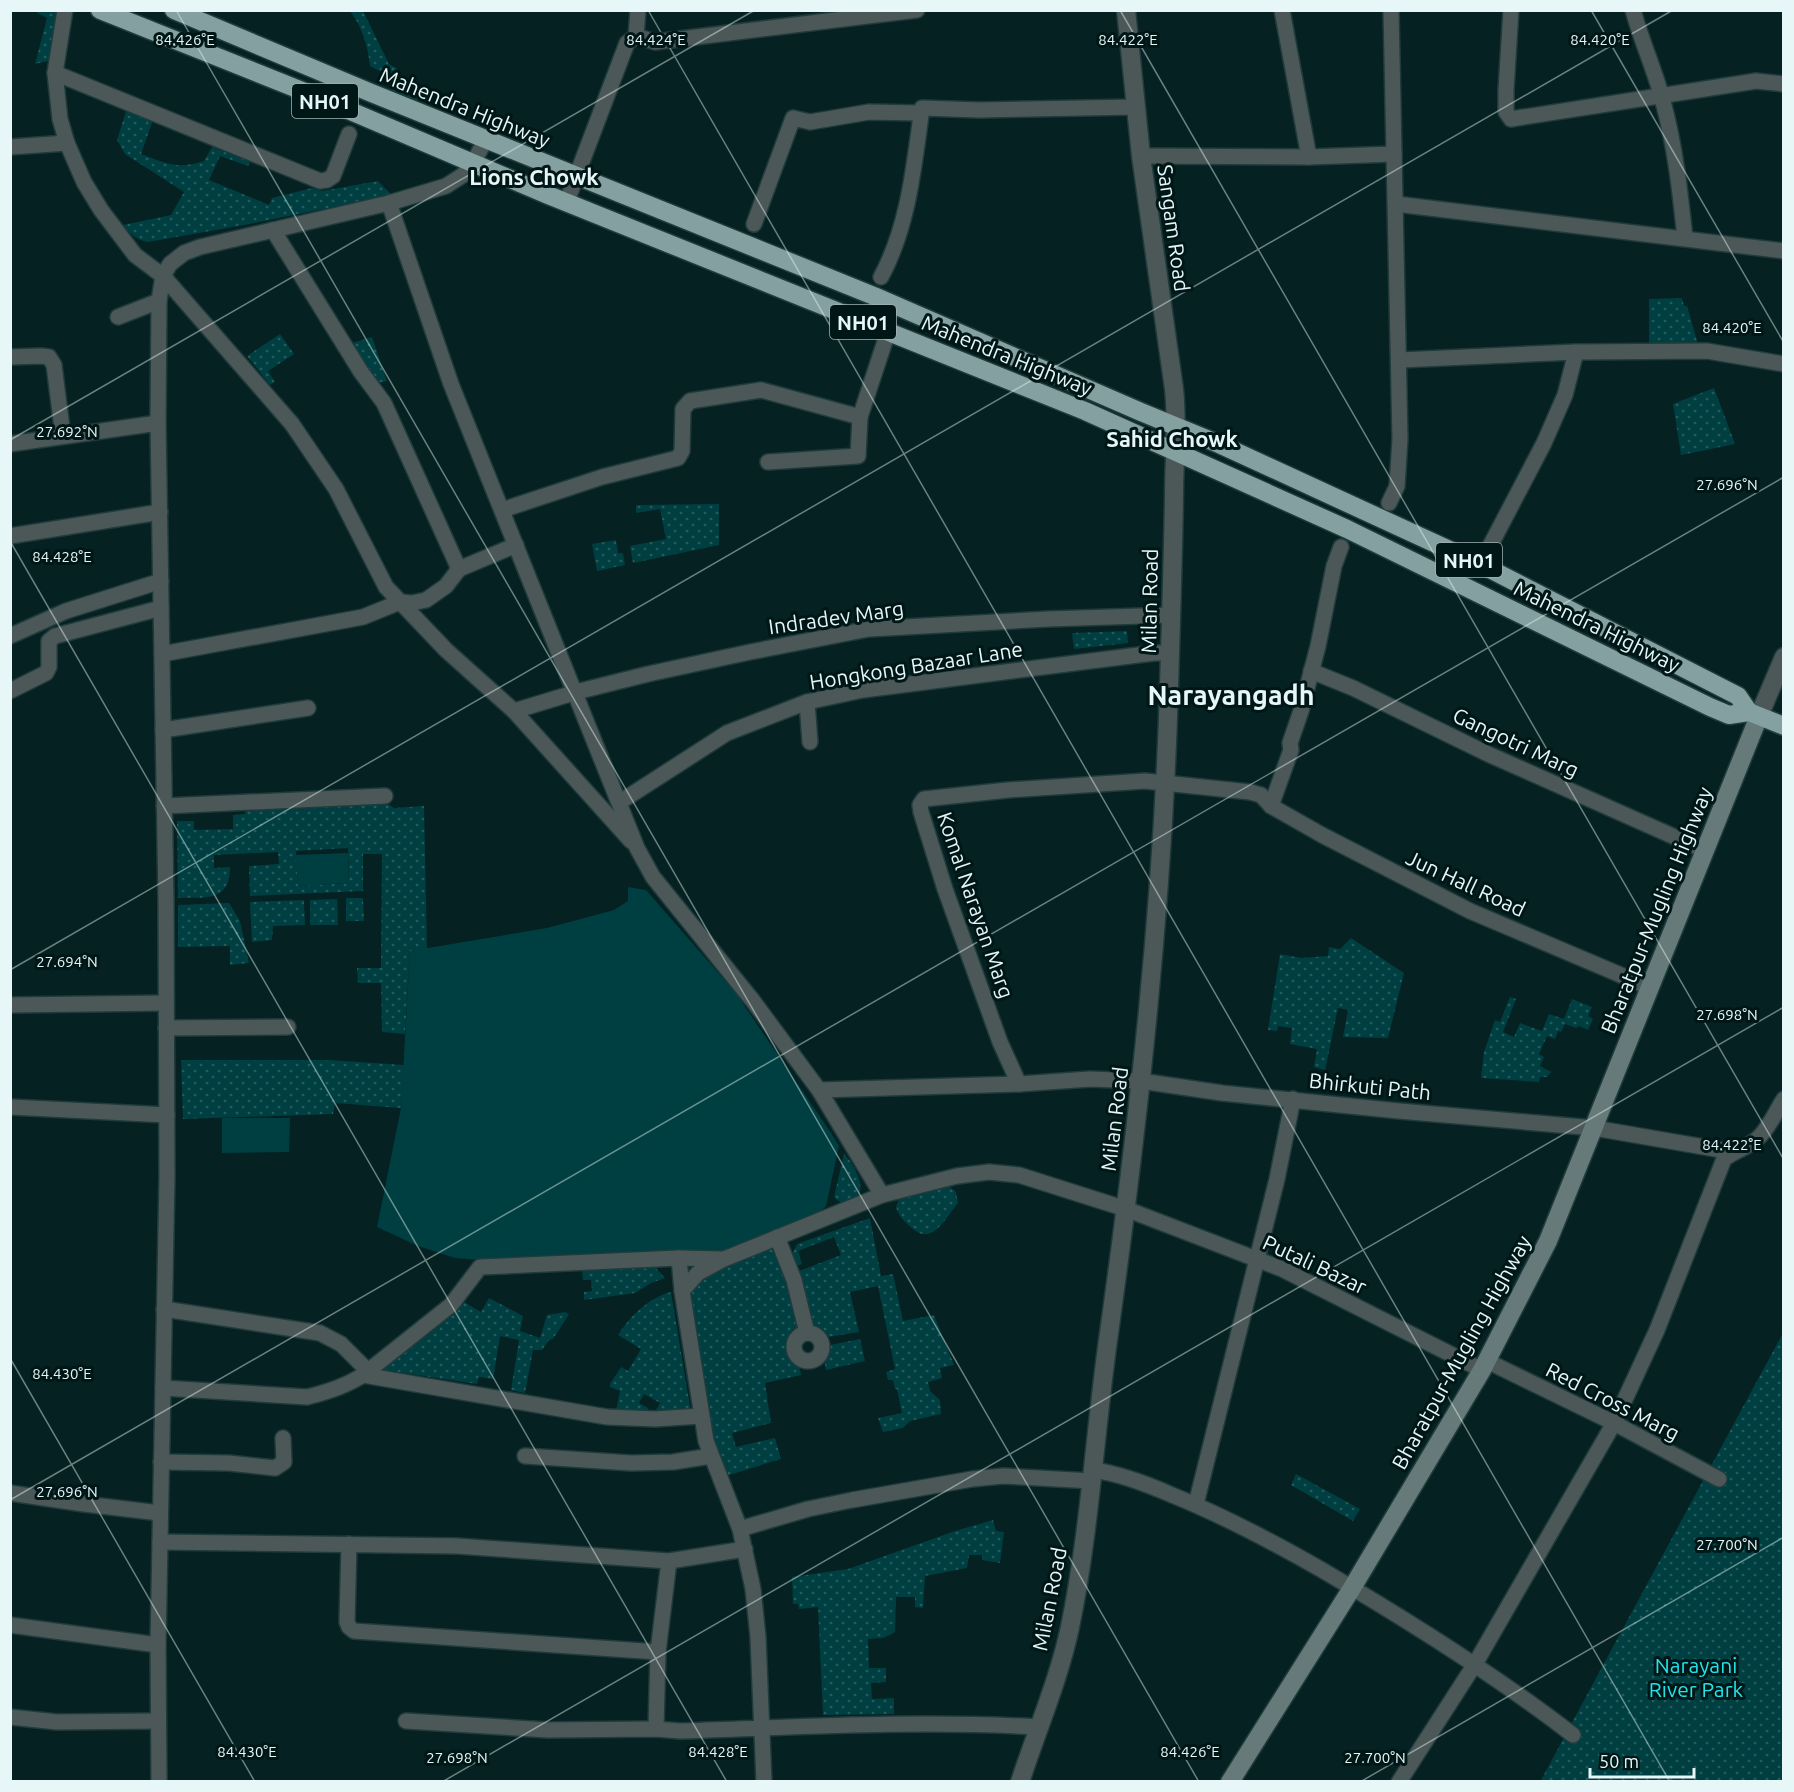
<svg xmlns="http://www.w3.org/2000/svg" width="1794" height="1792" font-family="Ubuntu,sans-serif">
<defs>
<pattern id="grass-dots" width="8" height="8" patternUnits="userSpaceOnUse" patternTransform="scale(1.5)"><rect width="8" height="8" fill="#003f41"/><path d="M2 2h.1M6 6h.1" fill="none" stroke="#255b5d" stroke-width="1.8" stroke-linecap="round"/></pattern>
</defs>
<rect width="100%" height="100%" fill="#052122"/>
<g fill="url(#grass-dots)" fill-rule="evenodd">
<polygon points="34,11 57,11 50,57 48,61 35,64 47,18"/>
<path d="M350,11H363L389,64L398,69V72L419,93L417,102L390,91L387,75L370,66C368,47 362,26 350,11Z"/>
<path d="M127,108L153,120L141,154C166,163 176,170 204,161L212,147L250,162L248,166L220,156L209,180L269,205L272,198L312,188L322,191L378,181L392,195L244,225L148,242C136,240 131,234 123,225L171,215L184,192L125,154L117,140Z"/>
<polygon points="1682,298 1684,306 1687,306 1698,344 1649,346 1649,299"/>
<polygon points="280,334 294,354 268,371 275,382 270,385 247,356"/>
<polygon points="372,337 387,381 379,383 364,366 352,343"/>
<polygon points="1714,388 1735,444 1681,455 1673,404"/>
<polygon points="719,504 719,545 633,563 630,546 666,539 660,509 636,513 636,505"/>
<polygon points="616,540 618,553 623,553 625,565 597,571 592,544"/>
<polygon points="1127,631 1128,643 1074,649 1072,633"/>
<path d="M383,800L394,808L424,806L427,949L410,951L405,1034L382,1032L381,983H358L357,968H381L382,854H363V891L250,896L249,866L279,864L278,852L214,855V868L230,867C230,903 205,897 178,898L177,821H194V830L233,829V815L245,814V806ZM348,848L349,883L298,886L296,851Z"/>
<polygon points="346,898 363,898 364,921 346,921"/>
<polygon points="337,899 338,925 310,925 310,900"/>
<polygon points="304,900 305,925 273,926 272,940 252,942 250,902"/>
<polygon points="229,903 240,921 249,963 230,965 230,946 178,947 178,905"/>
<polygon points="1351,938 1404,973 1388,1038 1343,1037 1348,1010 1338,1008 1325,1070 1314,1067 1317,1049 1290,1044 1292,1028 1278,1026 1277,1031 1268,1030 1280,954 1301,958 1328,956 1329,947 1340,949"/>
<polygon points="1510,997 1516,999 1503,1032 1514,1037 1520,1023 1542,1031 1549,1014 1564,1019 1572,999 1592,1007 1588,1016 1593,1019 1588,1030 1579,1026 1576,1028 1565,1024 1561,1032 1558,1031 1555,1039 1547,1036 1539,1054 1544,1057 1540,1066 1551,1072 1547,1077 1540,1077 1539,1082 1481,1078 1484,1052 1495,1020 1500,1022"/>
<polygon points="181,1060 329,1060 404,1065 401,1108 335,1103 333,1114 183,1119"/>
<path d="M844,1154C857,1167 875,1203 841,1203L834,1197Z"/>
<path d="M949,1186L956,1192L958,1203C946,1217 933,1246 913,1229C905,1222 899,1217 896,1207L899,1199Z"/>
<polygon points="870,1218 881,1276 893,1274 903,1321 934,1315 954,1365 940,1368 942,1378 928,1382 930,1391 940,1400 941,1414 910,1421 903,1428 883,1432 878,1418 902,1413 897,1389 895,1389 893,1380 888,1380 886,1372 895,1369 878,1286 850,1292 859,1332 828,1337 822,1329 813,1326 799,1271 841,1255 834,1237 798,1251 802,1264 797,1266 792,1254 797,1244"/>
<polygon points="772,1249 777,1254 799,1329 793,1334 789,1345 791,1355 799,1364 801,1375 765,1383 771,1423 732,1433 736,1447 775,1438 781,1459 726,1476 715,1451 691,1303 692,1290 707,1274"/>
<polygon points="654,1266 665,1278 651,1283 635,1293 584,1300 584,1292 592,1291 591,1280 583,1280 582,1270"/>
<path d="M671,1292L691,1412H655L660,1403L644,1394L639,1403L648,1408L647,1412L616,1411L620,1391L610,1387V1384L621,1367L628,1371L641,1349L618,1335C630,1316 650,1297 671,1292Z"/>
<polygon points="489,1298 523,1316 520,1331 540,1338 547,1315 565,1312 569,1314 553,1339 549,1340 542,1350 533,1350 525,1393 511,1390 519,1340 500,1336 493,1379 479,1377 477,1384 377,1369 464,1302 481,1312"/>
<polygon points="1783,1333 1783,1781 1540,1782 1575,1717"/>
<polygon points="860,1339 865,1361 826,1370 824,1360 829,1353 830,1345"/>
<polygon points="1296,1474 1360,1509 1353,1521 1291,1485"/>
<polygon points="993,1520 996,1531 1004,1532 1000,1563 982,1560 982,1555 969,1555 967,1568 925,1576 923,1608 915,1607 915,1597 896,1597 895,1632 883,1638 868,1639 869,1668 886,1668 886,1682 871,1683 872,1699 894,1698 894,1714 823,1715 818,1607 799,1609 798,1604 793,1604 792,1577 848,1569 955,1531"/>
</g>
<g fill="#003f41">
<polygon points="348,853 349,883 298,886 296,855"/>
<polygon points="628,887 646,890 735,992 831,1133 839,1146 826,1206 820,1212 722,1253 493,1261 455,1258 418,1246 377,1227 401,1108 410,951 547,928 614,910 628,901"/>
<polygon points="222,1118 290,1118 289,1152 222,1153"/>
</g>
<g fill="none" stroke-linecap="round" stroke-linejoin="round">
<defs>
<g id="minor">
<polyline points="65,10 55,73 60,119 67,143 84,182 101,210 135,255 163,276 292,424 336,489 386,587 446,650 514,711 631,841"/>
<polyline points="1282,10 1309,157"/>
<polyline points="1511,10 1506,90 1506,112 1511,119 1756,81 1784,84"/>
<path d="M1633,10C1641,40 1654,68 1662,98C1675,144 1680,191 1685,238"/>
<polyline points="636,36 655,42 917,10"/>
<polyline points="55,73 320,181 327,180 333,176 349,134"/>
<polyline points="10,147 67,143"/>
<polyline points="1141,156 1309,157 1394,154"/>
<polyline points="567,201 627,43 636,36 638,10"/>
<polyline points="389,203 451,384 637,848 653,877 753,1001 819,1090 882,1195"/>
<polyline points="1396,204 1784,251"/>
<polyline points="754,224 793,118 810,122 869,112 921,113"/>
<path d="M881,277C909,225 914,165 922,108L979,110L1136,107"/>
<polyline points="118,317 159,301"/>
<polyline points="10,357 41,356 49,357 54,365 63,436"/>
<polyline points="1400,360 1576,352 1707,351 1784,364"/>
<polyline points="10,444 158,423"/>
<polyline points="768,462 858,456 860,417 888,332"/>
<polyline points="1389,503 1397,486 1400,439 1391,10"/>
<polyline points="502,510 602,477 678,458 682,451 683,409 690,401 761,390 860,417"/>
<polyline points="10,536 160,512"/>
<polyline points="1488,550 1544,443 1565,395 1576,352"/>
<polyline points="459,569 516,545"/>
<polyline points="10,636 66,611 161,581"/>
<polyline points="162,654 363,617 400,602 412,603 426,600 446,586 459,569 384,403 361,372 273,230"/>
<polyline points="1311,671 1353,688 1488,754 1704,850"/>
<polyline points="10,691 46,673 49,667 49,641 55,636 161,608"/>
<polyline points="807,702 810,742"/>
<polyline points="514,711 580,691 648,674 750,652 869,629 1048,619 1172,615"/>
<polyline points="163,730 308,708"/>
<polyline points="620,802 727,733 807,702 863,690 1154,653 1170,653"/>
<polyline points="164,806 385,796"/>
<polyline points="1271,806 1291,750 1290,743 1301,711 1318,646 1334,566 1341,547"/>
<polyline points="10,1005 166,1003"/>
<polyline points="166,1028 288,1027"/>
<polyline points="1019,1084 1000,1042 945,889 921,812 920,805 924,799 1008,790 1145,781 1250,792 1261,795 1271,806 1322,835 1470,911 1649,987"/>
<polyline points="819,1090 1019,1084 1090,1079 1141,1081 1222,1093 1399,1111 1594,1128 1733,1152"/>
<polyline points="10,1107 167,1115"/>
<polyline points="777,1237 794,1280 807,1333"/>
<polyline points="679,1258 682,1291 706,1441 740,1529 753,1589 758,1637 764,1782"/>
<polyline points="682,1291 698,1273 724,1259 882,1195 957,1176 989,1172 1019,1175 1126,1209 1282,1269 1482,1370"/>
<polyline points="164,1309 320,1333 341,1344 368,1371"/>
<circle cx="808" cy="1347" r="14"/>
<polyline points="1487,1361 1614,1423 1719,1479"/>
<polyline points="363,1375 451,1305 480,1267 679,1258 721,1259"/>
<path d="M163,1388L307,1397C328,1392 346,1386 363,1375L607,1417L655,1419L701,1416"/>
<polyline points="525,1456 631,1463 673,1462 711,1456"/>
<polyline points="161,1462 229,1463 275,1468 284,1462 283,1438"/>
<path d="M1094,1470C1121,1474 1147,1484 1172,1495C1224,1516 1273,1542 1322,1570C1409,1621 1494,1674 1573,1735"/>
<polyline points="10,1493 84,1504 160,1513"/>
<polyline points="1196,1504 1277,1179 1293,1099"/>
<polyline points="740,1529 808,1509 852,1500 972,1479 1003,1476 1092,1481"/>
<polyline points="160,1542 457,1546 669,1561 745,1549"/>
<polyline points="349,1544 347,1622 349,1627 354,1631 658,1652 669,1561"/>
<polyline points="10,1625 158,1645"/>
<polyline points="10,1717 57,1722 158,1721"/>
<path d="M406,1721L548,1730L656,1729L680,1731C799,1727 918,1720 1038,1727"/>
<polyline points="656,1729 658,1652"/>
<polyline points="159,1782 158,1645 167,1177 166,902 158,423 159,301 163,276 170,264 184,253 200,247 389,203 446,186 463,175 473,163 486,139"/>
<path d="M1399,1782L1475,1664L1614,1423L1657,1330L1724,1159C1734,1151 1747,1148 1757,1139C1768,1130 1776,1111 1784,1099"/>
</g>
<g id="tertiary">
<polyline points="1759,716 1784,657"/>
<path d="M1020,1782C1037,1730 1059,1679 1070,1627C1090,1530 1095,1430 1109,1333C1139,1118 1163,903 1169,686C1171,622 1173,559 1174,495C1174,459 1178,425 1174,389L1141,156L1126,10"/>
</g>
<polyline id="secondary" points="1230,1782 1352,1588 1482,1370 1548,1241 1759,716"/>
<g id="trunk">
<polyline points="100,10 315,96 548,195 1085,411 1347,529 1710,707 1729,715 1749,712 1784,726"/>
<polyline points="174,10 369,92 874,296 1141,412 1219,444 1482,565 1738,696 1749,712"/>
</g>
</defs>
<use href="#minor" stroke="#203b3c" stroke-width="18"/>
<use href="#tertiary" stroke="#203b3c" stroke-width="21"/>
<use href="#secondary" stroke="#203b3c" stroke-width="21"/>
<use href="#trunk" stroke="#203b3c" stroke-width="21"/>
<use href="#minor" stroke="#4c5858" stroke-width="15"/>
<use href="#tertiary" stroke="#4c5858" stroke-width="18"/>
<use href="#secondary" stroke="#677a7a" stroke-width="18"/>
<use href="#trunk" stroke="#84a0a1" stroke-width="18"/>
</g>
<path fill="none" stroke="#e7f6f7" stroke-width="1.5" stroke-opacity="0.45" d="M176,10L1199,1782M648,10L1670,1782M1120,10L1784,1160M1591,10L1784,343M10,440L755,10M10,541L727,1782M10,970L1673,10M10,1358L255,1782M10,1500L1784,477M442,1782L1784,1007M1360,1782L1784,1537"/>
<g text-anchor="middle" dominant-baseline="central" stroke-width="6" stroke-linejoin="round" paint-order="stroke">
<g fill="#001718" stroke="#a2b3b4" stroke-width="1.5">
<rect x="292" y="84" width="66" height="34" rx="4.5"/>
<rect x="830" y="305" width="66" height="34" rx="4.5"/>
<rect x="1436" y="543" width="66" height="34" rx="4.5"/>
</g>
<g font-size="20" font-weight="bold" fill="#e7f6f7">
<text x="325" y="101">NH01</text>
<text x="863" y="322">NH01</text>
<text x="1469" y="560">NH01</text>
</g>
<g font-size="21" fill="#e7f6f7" stroke="#001718">
<text transform="translate(465 107) rotate(22)">Mahendra Highway</text>
<text transform="translate(1174 228) rotate(82)">Sangam Road</text>
<text transform="translate(1007 355) rotate(22)">Mahendra Highway</text>
<text transform="translate(1149 601) rotate(-89)">Milan Road</text>
<text transform="translate(836 617) rotate(-8)">Indradev Marg</text>
<text transform="translate(1597 626) rotate(26)">Mahendra Highway</text>
<text transform="translate(916 665) rotate(-9)">Hongkong Bazaar Lane</text>
<text transform="translate(1516 742) rotate(25)">Gangotri Marg</text>
<text transform="translate(1466 883) rotate(25)">Jun Hall Road</text>
<text transform="translate(976 905) rotate(71)">Komal Narayan Marg</text>
<text transform="translate(1656 910) rotate(-68)">Bharatpur-Mugling Highway</text>
<text transform="translate(1370 1086) rotate(6)">Bhirkuti Path</text>
<text transform="translate(1114 1119) rotate(-83)">Milan Road</text>
<text transform="translate(1315 1264) rotate(25)">Putali Bazar</text>
<text transform="translate(1461 1352) rotate(-61)">Bharatpur-Mugling Highway</text>
<text transform="translate(1613 1401) rotate(27)">Red Cross Marg</text>
<text transform="translate(1049 1599) rotate(-79)">Milan Road</text>
</g>
<g font-size="21" fill="#23e4ea" stroke="#001718">
<text x="1696" y="1665">Narayani<tspan x="1696" dy="24">River Park</tspan></text>
</g>
<g font-size="22" font-weight="bold" fill="#e7f6f7" stroke="#001718">
<text x="534" y="176">Lions Chowk</text>
<text x="1172" y="438">Sahid Chowk</text>
</g>
<g font-size="27" font-weight="bold" fill="#e7f6f7" stroke="#001718">
<text x="1231" y="695">Narayangadh</text>
</g>
</g>
<g font-size="15" text-anchor="middle" fill="#e7f6f7" stroke="#001718" stroke-width="6" stroke-linejoin="round" paint-order="stroke">
<text x="185" y="45">84.426°E</text>
<text x="656" y="45">84.424°E</text>
<text x="1600" y="45">84.420°E</text>
<text x="1128" y="45">84.422°E</text>
<text x="1732" y="333">84.420°E</text>
<text x="67" y="437">27.692°N</text>
<text x="1727" y="490">27.696°N</text>
<text x="62" y="562">84.428°E</text>
<text x="67" y="967">27.694°N</text>
<text x="1727" y="1020">27.698°N</text>
<text x="1732" y="1150">84.422°E</text>
<text x="62" y="1379">84.430°E</text>
<text x="67" y="1497">27.696°N</text>
<text x="1727" y="1550">27.700°N</text>
<text x="247" y="1757">84.430°E</text>
<text x="718" y="1757">84.428°E</text>
<text x="1190" y="1757">84.426°E</text>
<text x="457" y="1763">27.698°N</text>
<text x="1375" y="1763">27.700°N</text>
</g>
<rect width="1794" height="1792" fill="none" stroke="#e7f6f7" stroke-width="24"/>
<path d="M1590 1768v9h104v-9" fill="none" stroke="#e7f6f7" stroke-width="3"/>
<text x="1599" y="1768" font-size="18" fill="#e7f6f7" stroke="#001718" stroke-width="4.5" paint-order="stroke">50 m</text>
</svg>
